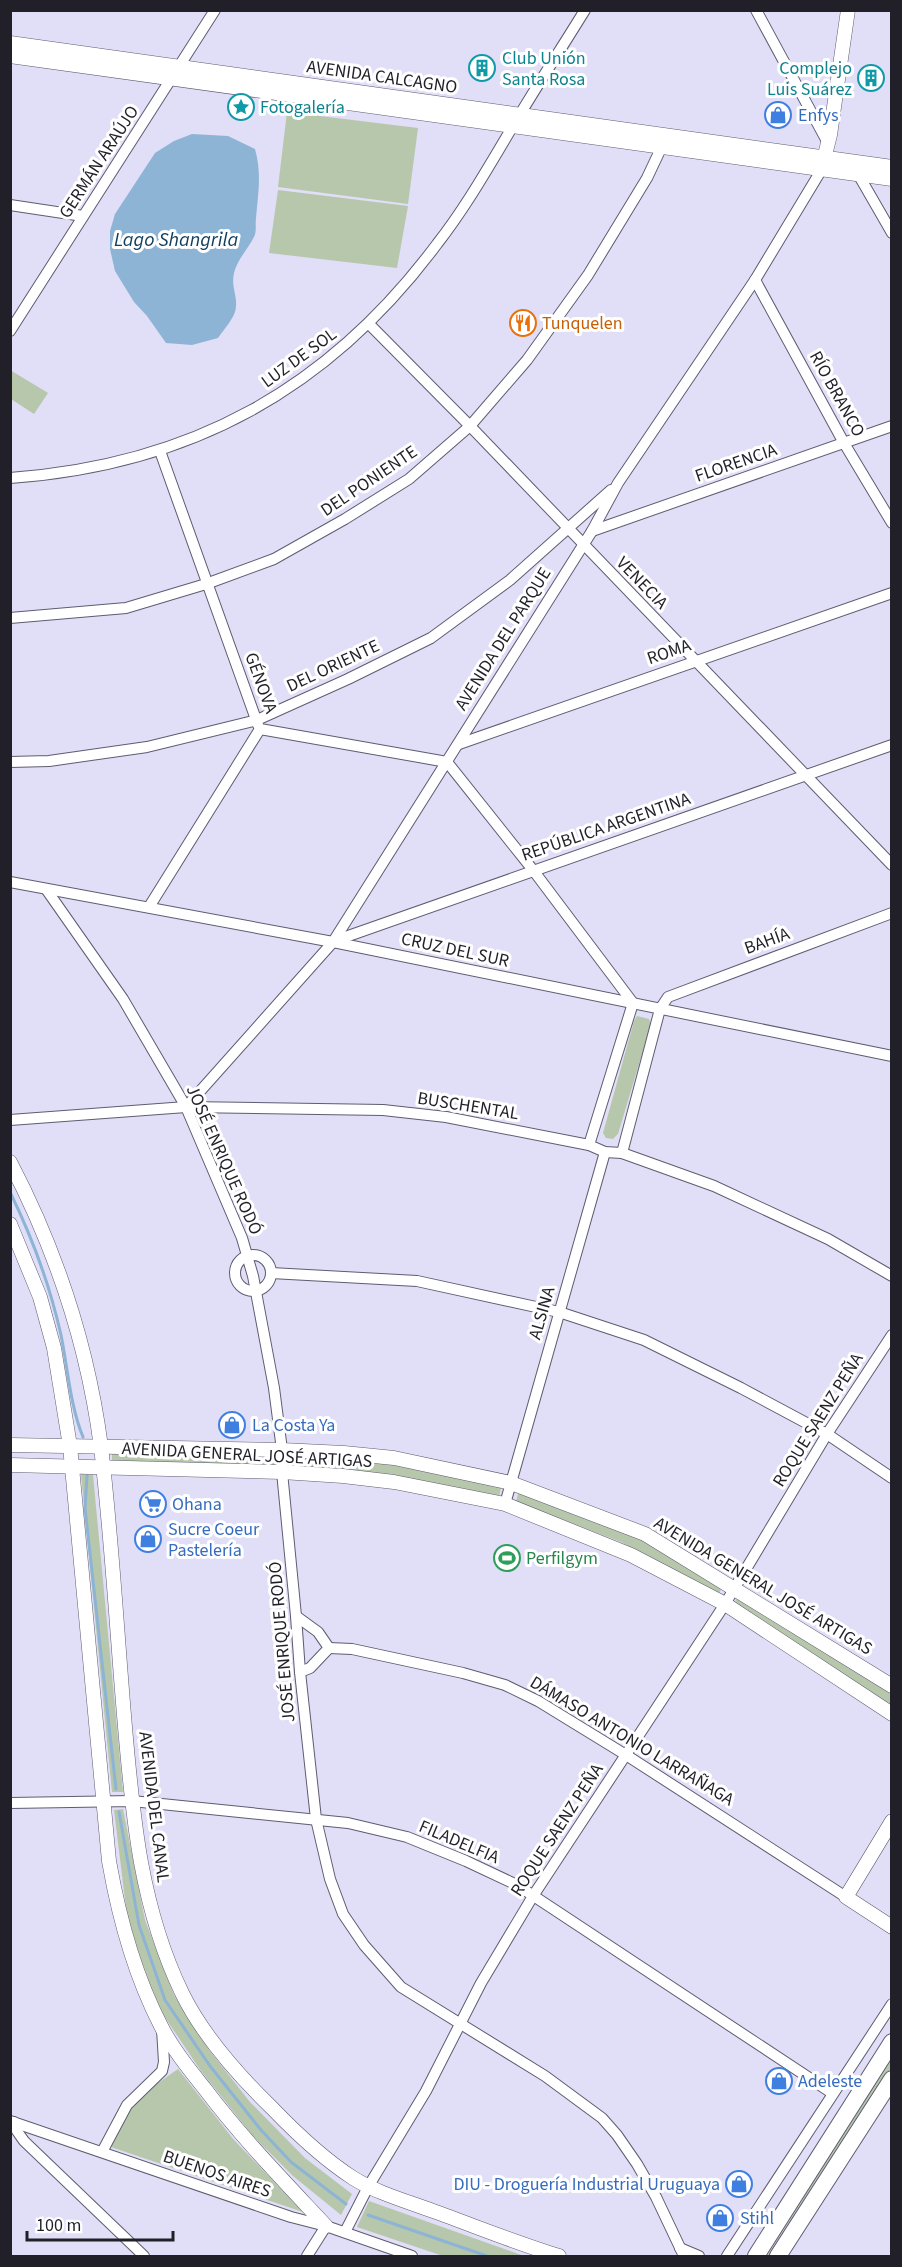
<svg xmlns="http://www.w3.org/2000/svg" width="902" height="2267" font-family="'Source Sans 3',sans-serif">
<rect width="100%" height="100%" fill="#e1def7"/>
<g fill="#b7c7ab">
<polygon points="287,112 418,128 408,204 278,187"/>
<polygon points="278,190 408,206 397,268 269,253"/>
<polygon points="10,370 48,393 34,414 11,399"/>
<polygon points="637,1016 649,1019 651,1024 618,1134 613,1139 606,1138 603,1133 634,1021"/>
<polygon points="112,1452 272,1456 276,1463 274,1466 112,1462"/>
<polygon points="296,1456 397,1464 502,1484 499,1497 293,1467 291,1462"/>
<polygon points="81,1474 93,1475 123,1792 112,1792"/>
<polygon points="519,1490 626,1530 723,1586 718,1595 621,1542 516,1502"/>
<polygon points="739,1595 891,1694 891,1707 733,1605"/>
<polygon points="123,1809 145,1920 174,1995 209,2050 250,2102 305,2158 352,2194 341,2215 293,2176 252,2135 201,2071 158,2007 128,1924 114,1810"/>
<path d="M891,2053V2068L770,2256H767C810,2189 849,2120 891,2053Z"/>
<polygon points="178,2069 234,2140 303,2212 108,2146 131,2102"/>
<polygon points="369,2201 524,2256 443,2256 357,2227"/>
</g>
<path fill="#8db4d5" d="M192,134L228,136L255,149C262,174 258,194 256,218C255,225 257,231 254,237C248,249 237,260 234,273C231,286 237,295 236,306C236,317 224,329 218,338L192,345L166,343L147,316L134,302L115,271L110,249V231L115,214L155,153L174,141Z"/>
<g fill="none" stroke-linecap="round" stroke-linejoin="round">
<g stroke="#8db4d5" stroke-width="3">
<path d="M10,1192C32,1237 50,1286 61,1335C68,1369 70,1405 83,1437"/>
<polyline points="87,1476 85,1508 116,1789"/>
<polyline points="119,1812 139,1925 165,2000 210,2066 261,2130 291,2162 346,2204"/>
<polyline points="368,2215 487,2256"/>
</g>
<defs>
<g id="minor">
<polyline points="756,10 828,143"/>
<polyline points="858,174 892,233"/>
<polyline points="10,205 83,216"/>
<polyline points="755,280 844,443 892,523"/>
<polyline points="369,324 470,426 892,865"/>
<polyline points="10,331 215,10"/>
<polyline points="160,451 258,725"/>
<path d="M10,478C191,465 329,389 437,244C466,207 489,166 513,126C536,87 561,49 585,10"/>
<polyline points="592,531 892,426"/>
<polyline points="10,618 126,608 206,584 274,559 345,519 409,479 470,426 527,360 588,275 647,178 664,142"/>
<polyline points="260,729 447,762 533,870 633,1003 589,1145"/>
<polyline points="459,744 892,593"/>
<polyline points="10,762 49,761 147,747 257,720 348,679 431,638 510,580 611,490"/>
<polyline points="10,882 333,942 892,1056"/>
<polyline points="46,889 123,999 186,1107 242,1238 253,1276 274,1388 282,1450 282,1472 296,1616 300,1672 316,1819 330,1879 343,1914 364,1945 401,1987 545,2076 602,2118 617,2135 637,2164 656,2197 684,2256"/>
<polyline points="149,907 260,729"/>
<polyline points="334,941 892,745"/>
<polyline points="186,1107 333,942 592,531 618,483 755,280 822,169"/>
<polyline points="10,1120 186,1107 383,1110 446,1117 589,1145 605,1152 622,1153 714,1186 828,1239 892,1276"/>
<polyline points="622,1153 660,1009 668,997 892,913"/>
<circle cx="253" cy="1273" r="18"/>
<polyline points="271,1273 417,1281 559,1312 644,1340 741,1388 827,1434 892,1478"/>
<polyline points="505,1504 605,1152"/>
<polyline points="296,1616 318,1632 329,1648 310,1668 300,1672"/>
<polyline points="329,1648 352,1649 463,1673 505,1685 538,1701 626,1755 846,1897"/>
<polyline points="10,1803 132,1801 348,1823 407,1837 466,1861 517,1885 832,2093"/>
<polyline points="10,2121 291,2217 326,2226 412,2256"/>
<polyline points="14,2122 17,2131 24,2141 144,2256"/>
<polyline points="102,2152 127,2105 162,2071 164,2062 162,2029"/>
<polyline points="345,2232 368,2187 426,2091 481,1983 533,1896 725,1604 827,1434 892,1335"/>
<polyline points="680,2248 699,2256"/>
<polyline points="307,2256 326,2226"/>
<polyline points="727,2256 892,2004"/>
</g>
<g id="tertiary">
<polyline points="10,43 892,167"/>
<polyline points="10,56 892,179"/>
<polyline points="822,167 830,135 848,10"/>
<path d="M10,1162C57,1252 88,1347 101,1447C112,1540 117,1634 125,1727C133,1820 141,1908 182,1993C203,2036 238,2075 272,2108C297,2134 322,2158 353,2178C377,2193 406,2201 433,2211C475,2226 516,2243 559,2256"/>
<path d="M10,1224L40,1297L54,1348L70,1446L109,1861C119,1918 134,1974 161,2026C172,2048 189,2069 205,2089C242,2138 284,2181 326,2226"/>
<polyline points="10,1445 282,1450 344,1453 394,1458 511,1483 645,1534 892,1686"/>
<polyline points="10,1465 282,1472 343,1476 394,1482 505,1504 631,1555 725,1604 892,1714"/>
<polyline points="892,1821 846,1897 892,1927"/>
</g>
<g id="primary">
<polyline points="756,2256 892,2042"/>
<polyline points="778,2256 892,2079"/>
</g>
</defs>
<use href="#minor" stroke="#5e5c71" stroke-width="12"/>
<use href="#tertiary" stroke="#5e5c71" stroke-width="15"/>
<use href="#primary" stroke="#5e5c71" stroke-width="18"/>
<use href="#minor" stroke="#fff" stroke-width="10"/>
<use href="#tertiary" stroke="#fff" stroke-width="14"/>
<use href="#primary" stroke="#fff" stroke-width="16"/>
</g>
<defs>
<symbol id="building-ring" viewBox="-11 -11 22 22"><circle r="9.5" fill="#fff" stroke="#0f9aa8" stroke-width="1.5"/><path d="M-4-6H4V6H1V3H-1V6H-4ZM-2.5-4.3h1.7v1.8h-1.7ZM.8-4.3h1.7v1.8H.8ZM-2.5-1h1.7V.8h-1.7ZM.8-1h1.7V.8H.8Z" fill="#0f9aa8"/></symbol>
<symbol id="sight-ring" viewBox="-11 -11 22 22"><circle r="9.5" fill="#fff" stroke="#0f9aa8" stroke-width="1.5"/><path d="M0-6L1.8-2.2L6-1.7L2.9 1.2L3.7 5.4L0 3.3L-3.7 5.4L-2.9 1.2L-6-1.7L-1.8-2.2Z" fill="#0f9aa8"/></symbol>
<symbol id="shop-ring" viewBox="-11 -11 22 22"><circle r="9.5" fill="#fff" stroke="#3f7fe0" stroke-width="1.5"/><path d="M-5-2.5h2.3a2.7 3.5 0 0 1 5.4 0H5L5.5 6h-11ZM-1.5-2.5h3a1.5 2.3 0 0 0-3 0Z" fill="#3f7fe0"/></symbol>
<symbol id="restaurant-ring" viewBox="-11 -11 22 22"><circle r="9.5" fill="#fff" stroke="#e8710a" stroke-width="1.5"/><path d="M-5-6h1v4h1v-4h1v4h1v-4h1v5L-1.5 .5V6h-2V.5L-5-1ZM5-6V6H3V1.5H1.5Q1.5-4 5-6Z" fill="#e8710a"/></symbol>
<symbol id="supermarket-ring" viewBox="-11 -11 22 22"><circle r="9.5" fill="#fff" stroke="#3f7fe0" stroke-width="1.5"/><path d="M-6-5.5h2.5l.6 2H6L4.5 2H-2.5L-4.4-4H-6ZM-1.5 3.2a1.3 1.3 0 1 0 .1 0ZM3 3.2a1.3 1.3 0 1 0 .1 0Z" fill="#3f7fe0"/></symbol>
<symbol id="stadium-ring" viewBox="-11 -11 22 22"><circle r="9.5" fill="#fff" stroke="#2e9e5b" stroke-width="1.5"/><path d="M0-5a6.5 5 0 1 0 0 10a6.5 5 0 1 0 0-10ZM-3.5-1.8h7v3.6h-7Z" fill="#2e9e5b"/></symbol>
</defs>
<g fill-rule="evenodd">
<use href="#building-ring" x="467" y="53" width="30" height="30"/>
<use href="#building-ring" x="856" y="63" width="30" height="30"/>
<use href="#sight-ring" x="226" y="92" width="30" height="30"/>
<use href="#shop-ring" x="763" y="100" width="30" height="30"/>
<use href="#restaurant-ring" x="508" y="308" width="30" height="30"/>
<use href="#shop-ring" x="217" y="1410" width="30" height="30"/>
<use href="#supermarket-ring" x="138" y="1489" width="30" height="30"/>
<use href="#shop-ring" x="133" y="1524" width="30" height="30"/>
<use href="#stadium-ring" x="492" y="1543" width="30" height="30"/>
<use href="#shop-ring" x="764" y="2066" width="30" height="30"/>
<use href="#shop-ring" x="724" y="2169" width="30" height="30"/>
<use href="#shop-ring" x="705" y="2203" width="30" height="30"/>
</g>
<g text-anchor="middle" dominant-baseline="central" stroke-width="6" stroke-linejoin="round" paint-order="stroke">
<g font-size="18" fill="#0d838f" stroke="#fff" text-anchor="start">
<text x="502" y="58">Club Unión<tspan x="502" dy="21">Santa Rosa</tspan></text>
<text x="852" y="68" text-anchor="end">Complejo<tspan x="852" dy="21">Luis Suárez</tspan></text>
<text x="260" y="107">Fotogalería</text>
</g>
<g font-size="18" fill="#211f28" stroke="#fff">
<text transform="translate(382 77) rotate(8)">AVENIDA CALCAGNO</text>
<text transform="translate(99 162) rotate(-57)">GERMÁN ARAÚJO</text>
<text transform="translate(299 358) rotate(-36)">LUZ DE SOL</text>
<text transform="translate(837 394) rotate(61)">RÍO BRANCO</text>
<text transform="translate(736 463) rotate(-19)">FLORENCIA</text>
<text transform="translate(369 481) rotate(-34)">DEL PONIENTE</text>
<text transform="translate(642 583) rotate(46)">VENECIA</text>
<text transform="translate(503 639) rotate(-58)">AVENIDA DEL PARQUE</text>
<text transform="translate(669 652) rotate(-19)">ROMA</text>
<text transform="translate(333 666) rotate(-25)">DEL ORIENTE</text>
<text transform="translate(261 683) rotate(70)">GÉNOVA</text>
<text transform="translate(606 827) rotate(-19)">REPÚBLICA ARGENTINA</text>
<text transform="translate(767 941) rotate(-20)">BAHÍA</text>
<text transform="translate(455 950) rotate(12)">CRUZ DEL SUR</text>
<text transform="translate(468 1106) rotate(9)">BUSCHENTAL</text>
<text transform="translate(224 1160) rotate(66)">JOSÉ ENRIQUE RODÓ</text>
<text transform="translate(542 1313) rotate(-74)">ALSINA</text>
<text transform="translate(818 1420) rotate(-58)">ROQUE SAENZ PEÑA</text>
<text transform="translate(247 1455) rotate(3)">AVENIDA GENERAL JOSÉ ARTIGAS</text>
<text transform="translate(763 1586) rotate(31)">AVENIDA GENERAL JOSÉ ARTIGAS</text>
<text transform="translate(282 1642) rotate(-95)">JOSÉ ENRIQUE RODÓ</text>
<text transform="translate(632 1741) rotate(31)">DÁMASO ANTONIO LARRAÑAGA</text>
<text transform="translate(154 1807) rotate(83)">AVENIDA DEL CANAL</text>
<text transform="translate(557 1830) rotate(-57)">ROQUE SAENZ PEÑA</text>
<text transform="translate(459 1842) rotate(23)">FILADELFIA</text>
<text transform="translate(217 2174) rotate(19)">BUENOS AIRES</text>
</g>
<g font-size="18" fill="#366cbe" stroke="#fff" text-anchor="start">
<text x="798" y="115">Enfys</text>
<text x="252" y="1425">La Costa Ya</text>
<text x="172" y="1504">Ohana</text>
<text x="168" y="1529">Sucre Coeur<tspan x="168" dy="21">Pastelería</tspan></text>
<text x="798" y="2081">Adeleste</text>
<text x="720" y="2184" text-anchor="end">DIU - Droguería Industrial Uruguaya</text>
<text x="740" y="2218">Stihl</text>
</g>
<g font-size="18" fill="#c56008" stroke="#fff" text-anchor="start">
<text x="542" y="323">Tunquelen</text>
</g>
<g font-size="18" fill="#27864d" stroke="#fff" text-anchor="start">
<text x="526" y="1558">Perfilgym</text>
</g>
<g font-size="20" font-style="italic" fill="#113f60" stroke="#fff">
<text x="176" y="240">Lago Shangrila</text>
</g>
</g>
<rect width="902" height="2267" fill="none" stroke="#211f28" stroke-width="24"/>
<path d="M27 2231v9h146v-9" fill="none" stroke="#211f28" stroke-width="3"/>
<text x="36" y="2231" font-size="18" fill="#211f28" stroke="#ffffff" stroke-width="4.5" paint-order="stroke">100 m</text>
</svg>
